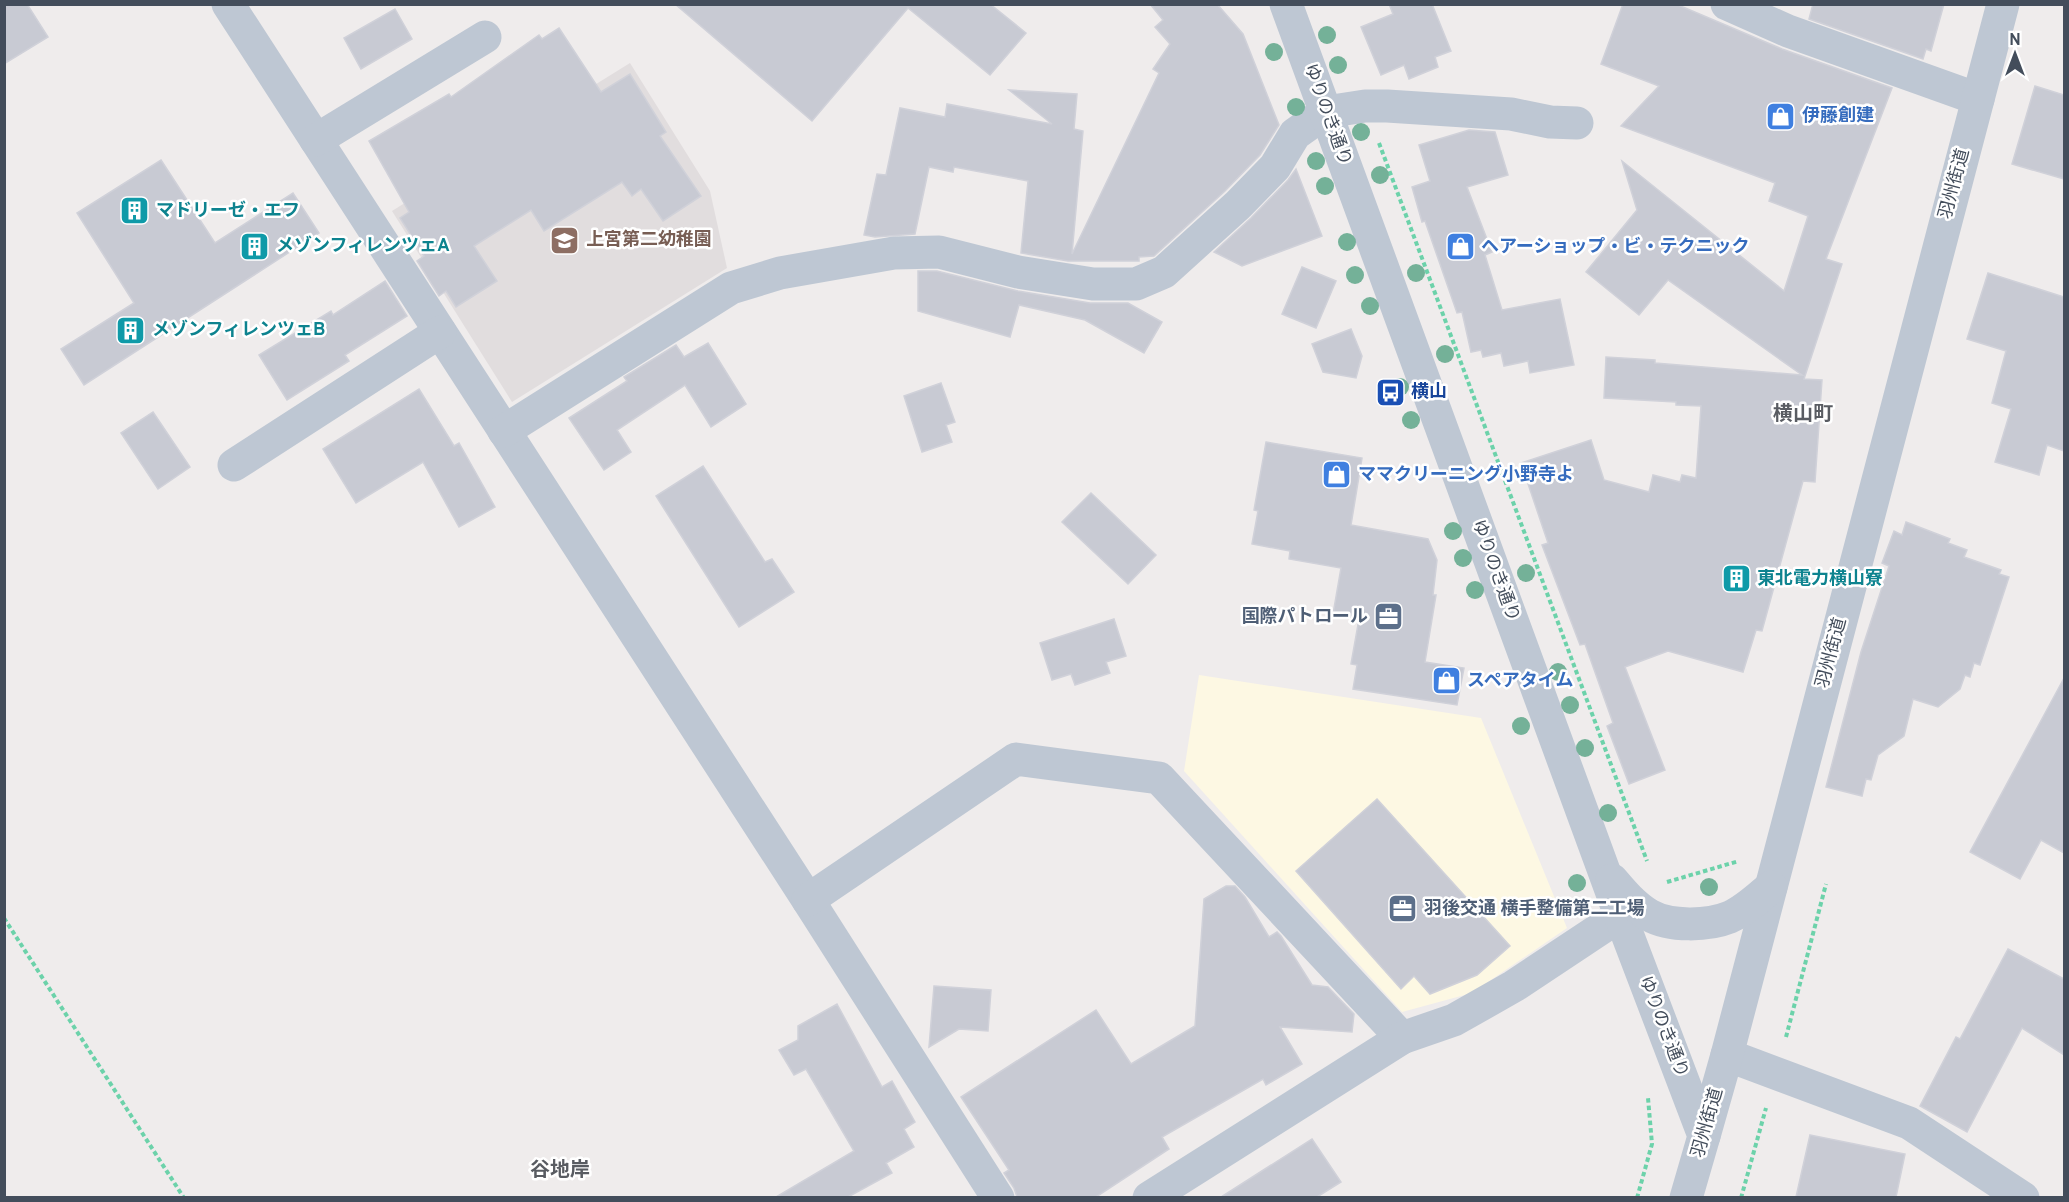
<svg xmlns="http://www.w3.org/2000/svg" width="2069" height="1202" font-family="Overpass,'Noto Sans JP',sans-serif">
<rect width="100%" height="100%" fill="#efecec"/>
<polygon fill="#fdf8e3" points="1199,675 1481,718 1567,928 1472,993 1402,1012 1184,771"/>
<polygon fill="#e1ddde" points="630,63 710,191 727,268 512,402 392,211"/>
<g fill="#c8cad3" stroke="#d0d1d9" stroke-width="1.5">
<polygon points="4,4 27,4 48,37 4,64"/>
<polygon points="675,4 990,4 1026,33 990,75 908,8 812,121"/>
<polygon points="1150,4 1217,4 1243,34 1279,125 1260,155 1225,191 1154,256 1139,257 1139,261 1068,261 1021,253 1028,181 954,167 953,172 929,167 915,234 875,237 864,235 877,174 886,175 900,108 945,117 947,104 1052,124 1009,90 1077,94 1074,129 1083,131 1072,254 1159,73 1153,69 1170,44 1155,27 1163,20"/>
<polygon points="1389,4 1432,4 1451,51 1435,57 1438,67 1409,79 1404,65 1381,75 1361,27 1393,14"/>
<polygon points="1623,4 1676,4 1782,49 1892,88 1826,259 1842,264 1804,379 1822,380 1815,482 1803,481 1762,631 1756,630 1743,672 1668,651 1625,667 1665,770 1629,784 1607,726 1613,723 1585,644 1580,645 1542,545 1548,543 1521,463 1591,440 1604,480 1649,492 1653,475 1680,482 1682,475 1696,478 1701,406 1676,405 1676,402 1604,398 1606,357 1655,360 1655,363 1802,375 1668,280 1639,315 1586,272 1637,210 1622,161 1784,291 1808,216 1769,201 1775,183 1621,126 1659,86 1601,64"/>
<polygon points="1813,4 1944,4 1931,51 1926,49 1923,59 1809,19"/>
<polygon points="395,9 412,39 361,69 344,38"/>
<polygon points="559,28 601,92 630,74 666,132 660,136 701,196 663,221 641,189 632,196 622,182 544,231 531,210 474,246 497,281 456,307 446,291 439,296 417,261 424,256 400,218 409,212 369,141 449,94 451,97 539,35 542,39"/>
<polygon points="2035,86 2064,95 2064,179 2012,164"/>
<polygon points="1469,130 1495,132 1508,175 1467,187 1492,252 1485,255 1502,310 1560,299 1574,365 1530,373 1528,361 1504,366 1501,353 1483,357 1481,350 1471,352 1462,312 1457,313 1425,221 1422,222 1412,187 1430,181 1419,145"/>
<polygon points="161,160 215,243 293,193 319,233 84,385 61,349 134,303 77,213"/>
<polygon points="1296,169 1322,236 1242,266 1214,252 1251,218 1288,180"/>
<polygon points="1302,267 1336,281 1316,328 1282,314"/>
<polygon points="918,271 937,271 1018,291 1090,303 1128,303 1162,322 1144,353 1085,320 1019,305 1010,337 918,311"/>
<polygon points="1988,273 2064,297 2064,451 2047,445 2039,475 1995,462 2011,409 1992,403 2006,351 1967,339"/>
<polygon points="385,281 407,316 345,355 349,361 287,400 259,355 331,311 333,315"/>
<polygon points="1351,329 1362,356 1356,378 1323,372 1312,344"/>
<polygon points="708,343 746,404 711,427 685,385 617,430 631,452 604,470 569,418 627,381 624,377 676,345 684,357"/>
<polygon points="941,383 955,422 946,425 952,442 922,452 904,396"/>
<polygon points="419,389 454,446 459,443 495,507 459,527 423,462 356,503 323,449"/>
<polygon points="153,412 190,467 158,489 121,433"/>
<polygon points="1266,442 1362,458 1351,525 1428,539 1437,560 1433,595 1436,595 1425,662 1464,668 1457,705 1353,689 1357,665 1351,664 1359,619 1333,614 1341,568 1289,559 1290,551 1252,544 1258,511 1254,510"/>
<polygon points="703,466 765,562 772,559 794,592 739,627 656,496"/>
<polygon points="1091,493 1156,555 1128,584 1062,522"/>
<polygon points="1906,522 1950,539 1948,543 1967,550 1964,557 2001,570 1999,574 2009,577 1980,665 1974,663 1970,677 1965,675 1960,689 1938,707 1913,699 1904,736 1878,755 1871,780 1866,779 1862,796 1826,787 1861,652 1889,566 1882,563 1894,531 1902,535"/>
<polygon points="1114,619 1126,656 1106,662 1110,673 1075,685 1071,674 1052,680 1040,643"/>
<polygon points="2064,678 2064,853 2041,840 2020,879 1970,852"/>
<polygon points="1377,799 1510,946 1477,975 1430,994 1414,976 1401,989 1296,871"/>
<polygon points="1226,886 1235,886 1245,897 1269,937 1277,932 1281,936 1312,985 1328,987 1354,1014 1352,1032 1280,1027 1302,1064 1266,1085 1263,1079 1162,1137 1169,1149 1096,1197 1017,1197 1014,1188 1004,1173 1009,1170 961,1097 1096,1010 1131,1064 1195,1026 1204,899"/>
<polygon points="2008,949 2064,979 2064,1055 2022,1028 1967,1132 1920,1106 1956,1037 1960,1039"/>
<polygon points="934,986 991,990 988,1031 959,1029 929,1047"/>
<polygon points="837,1004 882,1087 892,1081 915,1122 904,1129 914,1147 886,1163 892,1173 848,1197 776,1197 854,1151 806,1069 794,1075 779,1050 798,1040 798,1026"/>
<polygon points="1810,1135 1905,1154 1896,1197 1796,1197"/>
<polygon points="1312,1139 1341,1182 1317,1197 1221,1197"/>
</g>
<g fill="none" stroke-linecap="round" stroke-linejoin="round">
<g stroke="#6cd2aa" stroke-width="4" stroke-dasharray="4.5 3" stroke-linecap="butt">
<polyline points="1379,143 1647,861"/>
<polyline points="1667,882 1739,861"/>
<polyline points="4,918 184,1198"/>
<polyline points="1786,1037 1826,884"/>
<polyline points="1637,1198 1652,1144 1648,1098"/>
<polyline points="1741,1198 1766,1108"/>
</g>
<g stroke="#bec7d3" stroke-width="33">
<polyline points="228,4 808,900 998,1198"/>
<polyline points="1727,4 1788,31 1978,99"/>
<polyline points="316,140 485,37"/>
<polyline points="504,431 731,288 780,273 894,253 939,252 1018,272 1093,284 1136,284 1164,272 1238,205 1275,167 1295,134 1326,112 1365,106 1387,106 1511,114 1550,122 1577,123"/>
<polyline points="234,465 440,332"/>
<polyline points="808,900 1016,759 1159,778 1402,1038"/>
<polyline points="1727,1055 1909,1123 2023,1198"/>
<polyline points="1704,1136 1727,1055 2003,4"/>
<polyline points="1149,1198 1402,1038 1454,1020 1514,986 1621,915"/>
</g>
<g stroke="#bec7d3" stroke-width="33">
<polyline points="1286,4 1626,931 1704,1136 1686,1198"/>
<path d="M1612,880C1623,893 1634,906 1649,915C1670,927 1708,926 1730,917C1746,910 1758,898 1771,887"/>
</g>
</g>
<g fill="#74b198">
<circle cx="1327" cy="35" r="9"/>
<circle cx="1274" cy="52" r="9"/>
<circle cx="1338" cy="65" r="9"/>
<circle cx="1296" cy="107" r="9"/>
<circle cx="1361" cy="132" r="9"/>
<circle cx="1316" cy="161" r="9"/>
<circle cx="1380" cy="175" r="9"/>
<circle cx="1325" cy="186" r="9"/>
<circle cx="1347" cy="242" r="9"/>
<circle cx="1416" cy="273" r="9"/>
<circle cx="1355" cy="275" r="9"/>
<circle cx="1370" cy="306" r="9"/>
<circle cx="1445" cy="354" r="9"/>
<circle cx="1400" cy="387" r="9"/>
<circle cx="1411" cy="420" r="9"/>
<circle cx="1453" cy="531" r="9"/>
<circle cx="1463" cy="558" r="9"/>
<circle cx="1526" cy="573" r="9"/>
<circle cx="1475" cy="590" r="9"/>
<circle cx="1558" cy="672" r="9"/>
<circle cx="1570" cy="705" r="9"/>
<circle cx="1521" cy="726" r="9"/>
<circle cx="1585" cy="748" r="9"/>
<circle cx="1608" cy="813" r="9"/>
<circle cx="1577" cy="883" r="9"/>
<circle cx="1709" cy="887" r="9"/>
</g>
<defs>
<symbol id="shop-square" viewBox="-11 -11 22 22"><rect x="-9" y="-9" width="18" height="18" rx="4" fill="#3f7fe0" stroke="#fff"/><path d="M-5-2.5h2.3a2.7 3.5 0 0 1 5.4 0H5L5.5 6h-11ZM-1.5-2.5h3a1.5 2.3 0 0 0-3 0Z" fill="#fff"/></symbol>
<symbol id="building-square" viewBox="-11 -11 22 22"><rect x="-9" y="-9" width="18" height="18" rx="4" fill="#0f9aa8" stroke="#fff"/><path d="M-4-6H4V6H1V3H-1V6H-4ZM-2.5-4.3h1.7v1.8h-1.7ZM.8-4.3h1.7v1.8H.8ZM-2.5-1h1.7V.8h-1.7ZM.8-1h1.7V.8H.8Z" fill="#fff"/></symbol>
<symbol id="school-square" viewBox="-11 -11 22 22"><rect x="-9" y="-9" width="18" height="18" rx="4" fill="#8d6e63" stroke="#fff"/><path d="M0-5L7-2L0 1L-7-2ZM-4 1L0 2.5L4 1V4Q0 6-4 4Z" fill="#fff"/></symbol>
<symbol id="bus-square" viewBox="-11 -11 22 22"><rect x="-9" y="-9" width="18" height="18" rx="4" fill="#1a4fb4" stroke="#fff"/><path d="M-5-6H5V4H4V6H2V4H-2V6H-4V4H-5ZM-3.5-4V0h7V-4ZM-3.5 1.2v1.5H-2V1.2ZM2 1.2v1.5H3.5V1.2Z" fill="#fff"/></symbol>
<symbol id="office-square" viewBox="-11 -11 22 22"><rect x="-9" y="-9" width="18" height="18" rx="4" fill="#5c6f8a" stroke="#fff"/><path d="M-6-3h4V-5.5h4V-3h4V5H-6ZM-1-4.5V-3h2v-1.5ZM-6 0V1H6V0Z" fill="#fff"/></symbol>
</defs>
<g fill-rule="evenodd">
<use href="#shop-square" x="1764" y="100" width="33" height="33"/>
<use href="#building-square" x="118" y="194" width="33" height="33"/>
<use href="#school-square" x="548" y="224" width="33" height="33"/>
<use href="#building-square" x="238" y="230" width="33" height="33"/>
<use href="#shop-square" x="1444" y="230" width="33" height="33"/>
<use href="#building-square" x="114" y="314" width="33" height="33"/>
<use href="#bus-square" x="1374" y="376" width="33" height="33"/>
<use href="#shop-square" x="1320" y="458" width="33" height="33"/>
<use href="#building-square" x="1720" y="562" width="33" height="33"/>
<use href="#office-square" x="1372" y="600" width="33" height="33"/>
<use href="#shop-square" x="1430" y="664" width="33" height="33"/>
<use href="#office-square" x="1386" y="892" width="33" height="33"/>
</g>
<g text-anchor="middle" dominant-baseline="central" stroke-width="5" stroke-linejoin="round" paint-order="stroke">
<g font-size="18" fill="#434d5b" stroke="#fff">
<text transform="translate(1327 115) rotate(70)">ゆりのき通り</text>
<text transform="translate(1955 184) rotate(-75)">羽州街道</text>
<text transform="translate(1495 571) rotate(70)">ゆりのき通り</text>
<text transform="translate(1832 653) rotate(-75)">羽州街道</text>
<text transform="translate(1663 1027) rotate(69)">ゆりのき通り</text>
<text transform="translate(1708 1123) rotate(-74)">羽州街道</text>
</g>
<g font-size="18" font-weight="bold" fill="#366cbe" stroke="#fff" text-anchor="start">
<text x="1802" y="116">伊藤創建</text>
<text x="1481" y="247">ヘアーショップ・ビ・テクニック</text>
<text x="1358" y="475">ママクリーニング小野寺よ</text>
<text x="1467" y="681">スペアタイム</text>
</g>
<g font-size="18" font-weight="bold" fill="#0d838f" stroke="#fff" text-anchor="start">
<text x="156" y="211">マドリーゼ・エフ</text>
<text x="276" y="246">メゾンフィレンツェA</text>
<text x="152" y="330">メゾンフィレンツェB</text>
<text x="1757" y="579">東北電力横山寮</text>
</g>
<g font-size="18" font-weight="bold" fill="#785e54" stroke="#fff" text-anchor="start">
<text x="586" y="240">上宮第二幼稚園</text>
</g>
<g font-size="18" font-weight="bold" fill="#164399" stroke="#fff" text-anchor="start">
<text x="1411" y="392">横山</text>
</g>
<g font-size="18" font-weight="bold" fill="#4e5e75" stroke="#fff" text-anchor="end">
<text x="1368" y="617">国際パトロール</text>
<text x="1424" y="909" text-anchor="start">羽後交通 横手整備第二工場</text>
</g>
<g font-size="20" font-weight="bold" fill="#595c62" stroke="#fff">
<text x="1803" y="415">横山町</text>
<text x="560" y="1171">谷地岸</text>
</g>
</g>
<rect width="2069" height="1202" fill="none" stroke="#434d5b" stroke-width="12"/>
<g transform="translate(2015 54)" stroke="#ffffff" stroke-width="4.5" paint-order="stroke">
<path d="M0-4.5L10 22L0 15L-10 22Z" fill="#434d5b"/>
<text y="-9" font-size="16" font-weight="bold" text-anchor="middle" fill="#434d5b">N</text>
</g>
</svg>
